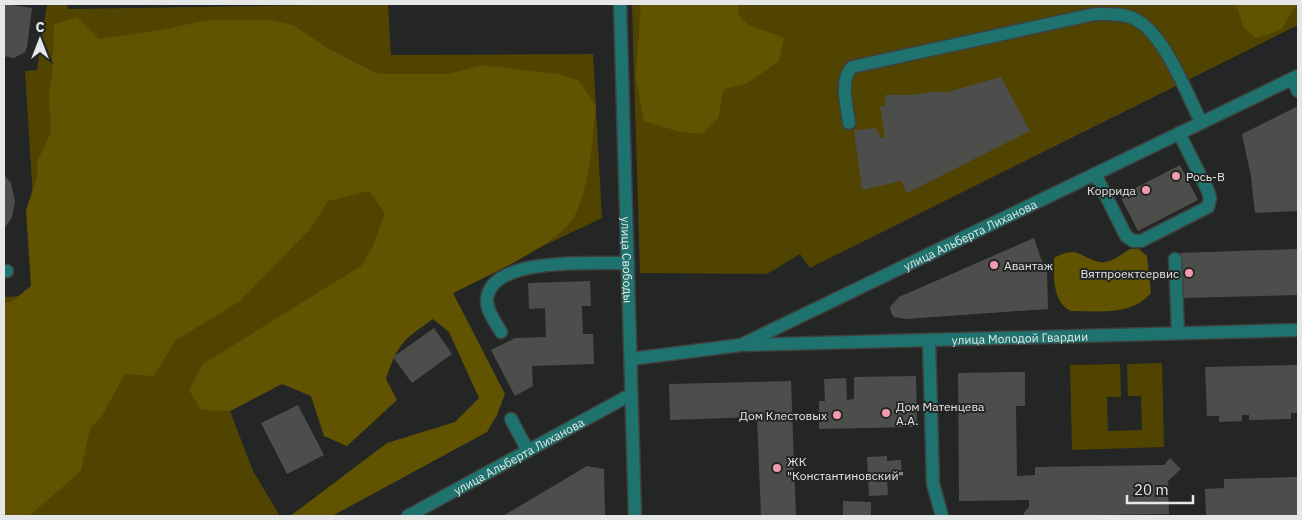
<svg xmlns="http://www.w3.org/2000/svg" width="1302" height="520" font-family="'IBM Plex Sans',sans-serif">
<rect width="100%" height="100%" fill="#232624"/>
<g fill="#514401">
<polygon points="47,4 66,4 69,9 388,4 391,55 593,54 602,218 545,245 230,411 253,471 280,516 4,516 4,297 39,295 25,71 37,70"/>
<polygon points="632,4 1298,4 1298,25 810,268 800,254 767,274 640,273"/>
<polygon points="1162,363 1164,447 1072,450 1070,365 1120,364 1121,397 1107,397 1108,431 1142,430 1141,396 1128,396 1127,364"/>
</g>
<g fill="#625300">
<polygon points="641,4 739,4 738,15 749,25 784,38 779,61 746,84 724,89 718,118 702,134 680,132 644,121 636,78"/>
<polygon points="1236,4 1297,4 1281,30 1256,38 1244,28"/>
<path d="M77,17L99,39L160,30L209,20H268L293,25L329,49L378,74H448L482,65L558,74L578,80L596,105C592,142 591,181 575,215C562,243 483,278 453,293L505,394L497,415L487,432L332,516H285L293,514L387,443L455,422L479,398L449,332L433,319C403,340 398,343 386,379L397,400L347,446L324,436L311,396L282,384L230,411L201,410L189,390L203,364L361,266L373,246L385,213L369,191L328,201L311,228L240,301L175,341L154,376L125,374L102,416L90,429L81,471L29,516H4V303L11,302L31,286L26,210L37,177V162L51,132L49,94L52,74L54,24Z"/>
<path d="M1130,249H1139L1147,256L1151,293C1131,316 1099,311 1071,311C1053,303 1053,276 1054,258C1079,244 1079,258 1100,262C1109,264 1122,254 1130,249Z"/>
</g>
<g fill="#4d4e4b">
<polygon points="4,4 32,8 27,47 25,52 14,58 4,56"/>
<polygon points="1001,77 1030,131 907,193 901,181 862,190 854,130 876,128 881,138 885,138 880,106 885,106 885,95 911,95 930,92 947,92"/>
<polygon points="1298,106 1298,211 1255,213 1251,177 1242,134"/>
<polygon points="1180,165 1198,200 1138,231 1120,196"/>
<polygon points="4,175 11,183 15,201 12,217 4,229"/>
<polygon points="1034,238 1041,259 1047,269 1048,309 906,319 894,317 891,313 890,307 899,297"/>
<polygon points="1298,249 1298,295 1181,298 1179,253"/>
<polygon points="590,281 591,306 582,306 583,334 593,334 594,364 532,366 533,386 515,396 491,350 515,338 546,337 545,308 529,309 528,283"/>
<polygon points="434,328 452,354 412,383 393,357"/>
<polygon points="1298,365 1298,413 1291,413 1291,419 1249,420 1249,415 1242,415 1242,421 1219,422 1219,416 1207,416 1205,367"/>
<polygon points="1025,372 1025,406 1016,406 1017,476 1035,475 1035,467 1164,465 1170,458 1181,469 1168,481 1169,514 1026,516 1023,514 1029,507 1029,500 959,501 958,373"/>
<polygon points="916,376 917,427 819,429 819,401 825,401 824,379 846,378 847,400 854,399 854,377"/>
<polygon points="791,381 796,516 761,516 757,417 670,420 669,384"/>
<polygon points="298,405 324,455 287,474 261,423"/>
<polygon points="887,456 887,461 901,460 902,477 887,478 888,495 869,496 867,457"/>
<polygon points="587,466 604,469 605,516 503,516"/>
<polygon points="1298,477 1298,516 1206,516 1205,489 1224,488 1224,479"/>
<polygon points="843,501 871,502 871,516 843,516"/>
</g>
<g fill="none" stroke-linecap="round" stroke-linejoin="round">
<defs>
<g id="lane">
<polyline points="1292,79 1298,91"/>
<path d="M849,123C847,105 839,81 852,67L1095,14C1106,14 1119,13 1130,17C1163,28 1186,93 1201,122"/>
<polyline points="1095,174 1126,236 1133,241 1141,241 1208,207 1210,198 1208,191 1179,133"/>
<polyline points="1175,259 1178,332"/>
<polyline points="4,271 7,271"/>
<path d="M501,332C496,323 487,312 487,301C488,255 596,264 628,263"/>
<polyline points="929,340 933,484 942,516"/>
<polyline points="511,419 528,451"/>
</g>
<g id="street">
<path id="s1" d="M620,4L635,516"/>
<path id="s2" d="M746,345L1298,330"/>
<path id="s3" d="M631,359L741,345L1298,76"/>
<path id="s4" d="M408,516L630,395"/>
</g>
</defs>
<use href="#lane" stroke="#3e413f" stroke-width="15"/>
<use href="#street" stroke="#3e413f" stroke-width="15"/>
<use href="#lane" stroke="#1e736e" stroke-width="12"/>
<use href="#street" stroke="#1e736e" stroke-width="12"/>
</g>
<g fill="#f29aae" stroke="#232624" stroke-width="2">
<circle cx="1176" cy="176" r="5"/>
<circle cx="1146" cy="190" r="5"/>
<circle cx="994" cy="265" r="5"/>
<circle cx="1189" cy="273" r="5"/>
<circle cx="886" cy="413" r="5"/>
<circle cx="837" cy="415" r="5"/>
<circle cx="777" cy="468" r="5"/>
</g>
<g text-anchor="middle" dominant-baseline="central" stroke-width="4" stroke-linejoin="round" paint-order="stroke">
<g font-size="12" fill="#e6e8e7" stroke="#232624" text-anchor="start">
<text x="1186" y="176">Рось-В</text>
<text x="1136" y="190" text-anchor="end">Коррида</text>
<text x="1004" y="265">Авантаж</text>
<text x="1179" y="273" text-anchor="end">Вятпроектсервис</text>
<text x="896" y="406">Дом Матенцева<tspan x="896" dy="14">А.А.</tspan></text>
<text x="827" y="415" text-anchor="end">Дом Клестовых</text>
<text x="787" y="461">ЖК<tspan x="787" dy="14">"Константиновский"</tspan></text>
</g>
<g font-size="12" fill="#e6e8e7" stroke="#232624">
<text stroke="none"><textPath href="#s3" startOffset="365">улица Альберта Лиханова</textPath></text>
<text stroke="none"><textPath href="#s1" startOffset="256">улица Свободы</textPath></text>
<text stroke="none"><textPath href="#s2" startOffset="274">улица Молодой Гвардии</textPath></text>
<text stroke="none"><textPath href="#s4" startOffset="126">улица Альберта Лиханова</textPath></text>
</g>
</g>
<rect width="1302" height="520" fill="none" stroke="#e6e8e7" stroke-width="10"/>
<g transform="translate(40 40)" stroke="#232624" stroke-width="4" paint-order="stroke">
<path d="M0-4L9 19L0 12L-9 19Z" fill="#e6e8e7"/>
<text y="-8" font-size="14" font-weight="bold" text-anchor="middle" fill="#e6e8e7">С</text>
</g>
<path d="M1127 495v8h66v-8" fill="none" stroke="#e6e8e7" stroke-width="2.5"/>
<text x="1134" y="495" font-size="15" fill="#e6e8e7" stroke="#232624" stroke-width="4" paint-order="stroke">20 m</text>
</svg>
